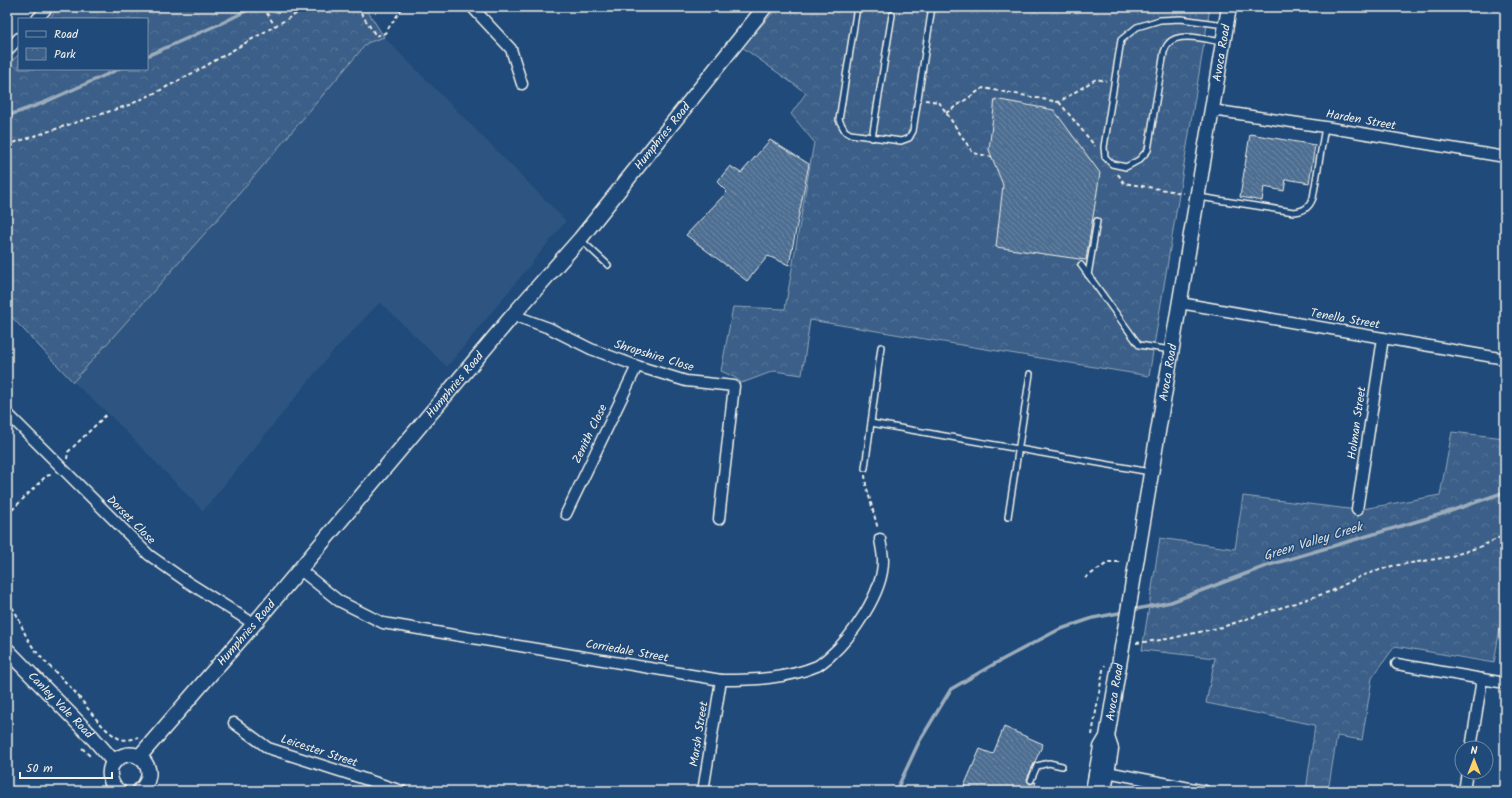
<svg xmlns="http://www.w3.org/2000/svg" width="1512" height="798" font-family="Kalam,sans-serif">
<defs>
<pattern id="park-crowns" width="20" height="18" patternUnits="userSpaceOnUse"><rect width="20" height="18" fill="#3a5f88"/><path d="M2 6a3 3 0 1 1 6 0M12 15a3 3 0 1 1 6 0" fill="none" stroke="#577699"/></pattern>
<pattern id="building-back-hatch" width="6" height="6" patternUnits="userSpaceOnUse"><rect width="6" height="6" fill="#4d6e92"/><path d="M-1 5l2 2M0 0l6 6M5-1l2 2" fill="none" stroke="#708aa6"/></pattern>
</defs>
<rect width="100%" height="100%" fill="#1f4a7a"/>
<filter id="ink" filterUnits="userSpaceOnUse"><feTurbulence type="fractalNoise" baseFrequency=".025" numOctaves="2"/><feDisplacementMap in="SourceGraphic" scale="8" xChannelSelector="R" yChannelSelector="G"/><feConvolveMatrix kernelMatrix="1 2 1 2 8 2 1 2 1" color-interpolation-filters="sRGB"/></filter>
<g filter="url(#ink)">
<polygon fill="#2d5581" points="384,37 566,221 447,367 380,302 329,356 203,511 108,413 73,382 222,214 367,43"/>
<g fill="url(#park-crowns)" stroke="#97a8b8">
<polygon points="59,7 365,7 384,37 367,43 222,214 73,382 7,312 7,66 19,54 19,69 147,69 147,19 49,19"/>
<polygon points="778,7 1210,7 1149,376 810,320 802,375 774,371 742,383 734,377 721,371 733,307 785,309 814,142 791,114 806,93 742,47"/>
<polygon points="1452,432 1505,438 1505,597 1494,663 1395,646 1372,678 1362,740 1337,736 1328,791 1306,791 1315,725 1206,703 1215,658 1142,650 1160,538 1235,549 1243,496 1357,510 1440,495"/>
</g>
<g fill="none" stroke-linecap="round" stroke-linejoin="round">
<g stroke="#9cacbb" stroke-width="3.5">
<polyline points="147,56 224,22 254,7"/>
<polyline points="7,116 43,103 119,69"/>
<polyline points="1132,610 1171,602 1269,565 1445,513 1505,492"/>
<polyline points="896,791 919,742 951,689 996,663 1058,630 1093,618 1124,612"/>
</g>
</g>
<g fill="url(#building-back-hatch)" stroke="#f4f1e8">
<polygon points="995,99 1054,110 1100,173 1086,260 996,247 1003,185 989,150"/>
<polygon points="1250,134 1315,145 1309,183 1286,179 1284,191 1264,187 1262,201 1240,197"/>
<polygon points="770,140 809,164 789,265 768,256 747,281 686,235 727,192 717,182 730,166 741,173"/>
<polygon points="1004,727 1043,744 1027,779 1028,782 1030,784 1036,782 1033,791 962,791 980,749 993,754"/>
</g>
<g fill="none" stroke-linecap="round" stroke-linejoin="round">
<defs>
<g id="lane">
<polyline points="857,7 839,120 845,131 850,134 901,141 909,138 913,131 932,7"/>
<path d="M1222,42C1208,40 1178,31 1168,44C1166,46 1165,50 1164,52L1148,150L1139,160L1126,167L1112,164L1105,157L1104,147L1121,40L1137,27L1160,20L1181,19L1224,25"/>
<polyline points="872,138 892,15"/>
<path d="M1199,197L1294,212C1304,211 1309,208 1313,198L1325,127"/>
<polyline points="580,239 608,265"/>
<polyline points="1081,265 1139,345 1171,350"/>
<polyline points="1088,275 1097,221"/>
<polyline points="871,423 1150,472"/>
<polyline points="865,468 881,347"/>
<polyline points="1008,517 1030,374"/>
<polyline points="1031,780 1037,766 1049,763 1062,766"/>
</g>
<g id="street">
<polyline points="472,7 511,49 522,84"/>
<polyline points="37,19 48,7"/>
<polyline points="7,51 19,38"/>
<polyline points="1212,110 1325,127 1505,157"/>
<polyline points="1180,303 1505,359"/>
<polyline points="513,315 549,328 591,349 637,366 686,381 734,386 719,519"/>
<polyline points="7,413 149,555 186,581 254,624"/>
<polyline points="1357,510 1383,338"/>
<polyline points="566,514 637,366"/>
<path d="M299,569L339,601L383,623L721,680C754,680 786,679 817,666C821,664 825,660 829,657C852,637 883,593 883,561C883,554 881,546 880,539"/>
<polyline points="1397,664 1505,683"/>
<polyline points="234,723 268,748 402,791"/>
<polyline points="1471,748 1482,679"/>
<polyline points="1107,772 1205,791"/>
<polyline points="703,791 721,680"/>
<polyline points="1464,791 1467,772"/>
</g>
<g id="secondary">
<path id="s1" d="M7,650L93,738L114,762"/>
<path id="s2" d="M139,757L254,624L513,315L580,239L765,7"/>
<path d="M119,791C113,788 111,782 110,776C109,769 112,763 117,759C139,743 162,773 139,791"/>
<path id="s3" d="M1093,791L1101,747L1107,737L1229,7"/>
<polyline points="1104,791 1111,749 1107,737"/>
</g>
</defs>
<use href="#lane" stroke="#f4f1e8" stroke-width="8"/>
<use href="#street" stroke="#f4f1e8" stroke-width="13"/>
<use href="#secondary" stroke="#f4f1e8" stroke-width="17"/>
<g stroke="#f4f1e8" stroke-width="2" stroke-dasharray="4 3" stroke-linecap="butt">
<polyline points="263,7 275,26"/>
<polyline points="357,7 376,36 385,33 403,7"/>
<polyline points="925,100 939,102 973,153 992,157"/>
<polyline points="1059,102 1095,146"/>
<polyline points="946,113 983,88 1059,102 1096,79 1106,81"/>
<polyline points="7,145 129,105 157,92 202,68 308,7"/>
<polyline points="1118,174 1124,183 1183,193"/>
<polyline points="67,459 68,452 108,413"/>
<polyline points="865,475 866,485 878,529"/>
<polyline points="7,515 46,476 50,475 53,473"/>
<polyline points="1085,578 1109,562 1122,562"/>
<path d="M7,602C20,614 20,627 29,641C41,661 59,674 74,691C87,706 99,727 118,738C124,741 132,740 138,737"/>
<polyline points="1136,643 1168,639 1222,627 1332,591 1361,576 1392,566 1449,557 1482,546 1505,535"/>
<polyline points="1092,735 1103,670 1105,665"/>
<polyline points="82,748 91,757"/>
</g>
<use href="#lane" stroke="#1f4a7a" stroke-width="5"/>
<use href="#street" stroke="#1f4a7a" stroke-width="10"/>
<use href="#secondary" stroke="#1f4a7a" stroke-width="14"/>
</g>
</g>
<g text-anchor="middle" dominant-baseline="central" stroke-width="3" stroke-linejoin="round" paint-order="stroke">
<g font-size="12" fill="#f4f1e8" stroke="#1f4a7a">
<text stroke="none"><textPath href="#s3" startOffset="750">Avoca Road</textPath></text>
<text transform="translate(1361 120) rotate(10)">Harden Street</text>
<text stroke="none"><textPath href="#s2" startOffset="812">Humphries Road</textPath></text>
<text transform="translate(1345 319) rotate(10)">Tenella Street</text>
<text transform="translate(654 356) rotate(17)">Shropshire Close</text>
<text stroke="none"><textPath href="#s3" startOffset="426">Avoca Road</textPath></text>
<text stroke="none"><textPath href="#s2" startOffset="488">Humphries Road</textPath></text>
<text transform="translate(1357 423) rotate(-82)">Holman Street</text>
<text transform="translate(590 434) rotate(-64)">Zenith Close</text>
<text transform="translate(131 520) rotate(45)">Dorset Close</text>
<text stroke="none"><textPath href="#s2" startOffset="164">Humphries Road</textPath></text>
<text transform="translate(627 651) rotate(10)">Corriedale Street</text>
<text stroke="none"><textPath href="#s3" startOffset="102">Avoca Road</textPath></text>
<text stroke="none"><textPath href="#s1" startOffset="77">Canley Vale Road</textPath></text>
<text transform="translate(699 734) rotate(-81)">Marsh Street</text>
<text transform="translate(319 751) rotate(18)">Leicester Street</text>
</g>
<g font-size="13" font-style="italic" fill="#dee0dd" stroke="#1f4a7a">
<text transform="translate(1313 542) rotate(-17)">Green Valley Creek</text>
</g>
</g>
<rect width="1512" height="798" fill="none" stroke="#1f4a7a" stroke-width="24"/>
<rect x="12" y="12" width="1488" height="774" fill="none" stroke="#f4f1e8" stroke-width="1.5" filter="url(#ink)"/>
<rect x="18" y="18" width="130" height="52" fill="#1f4a7a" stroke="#748da6"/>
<rect x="26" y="31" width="20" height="6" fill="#1f4a7a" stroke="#748da6"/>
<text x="54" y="38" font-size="12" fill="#f4f1e8">Road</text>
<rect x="26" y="48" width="20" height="12" fill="url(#park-crowns)" stroke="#748da6"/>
<text x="54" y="58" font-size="12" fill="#f4f1e8">Park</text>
<g transform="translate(1474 760)"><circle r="19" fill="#1f4a7a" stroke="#748da6"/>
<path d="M0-3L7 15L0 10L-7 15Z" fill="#ffd166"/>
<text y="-6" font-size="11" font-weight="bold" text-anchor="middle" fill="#f4f1e8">N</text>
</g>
<path d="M20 772v6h92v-6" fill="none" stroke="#f4f1e8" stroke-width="2"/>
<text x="26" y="772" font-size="12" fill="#f4f1e8" stroke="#1f4a7a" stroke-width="3" paint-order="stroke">50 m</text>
</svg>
